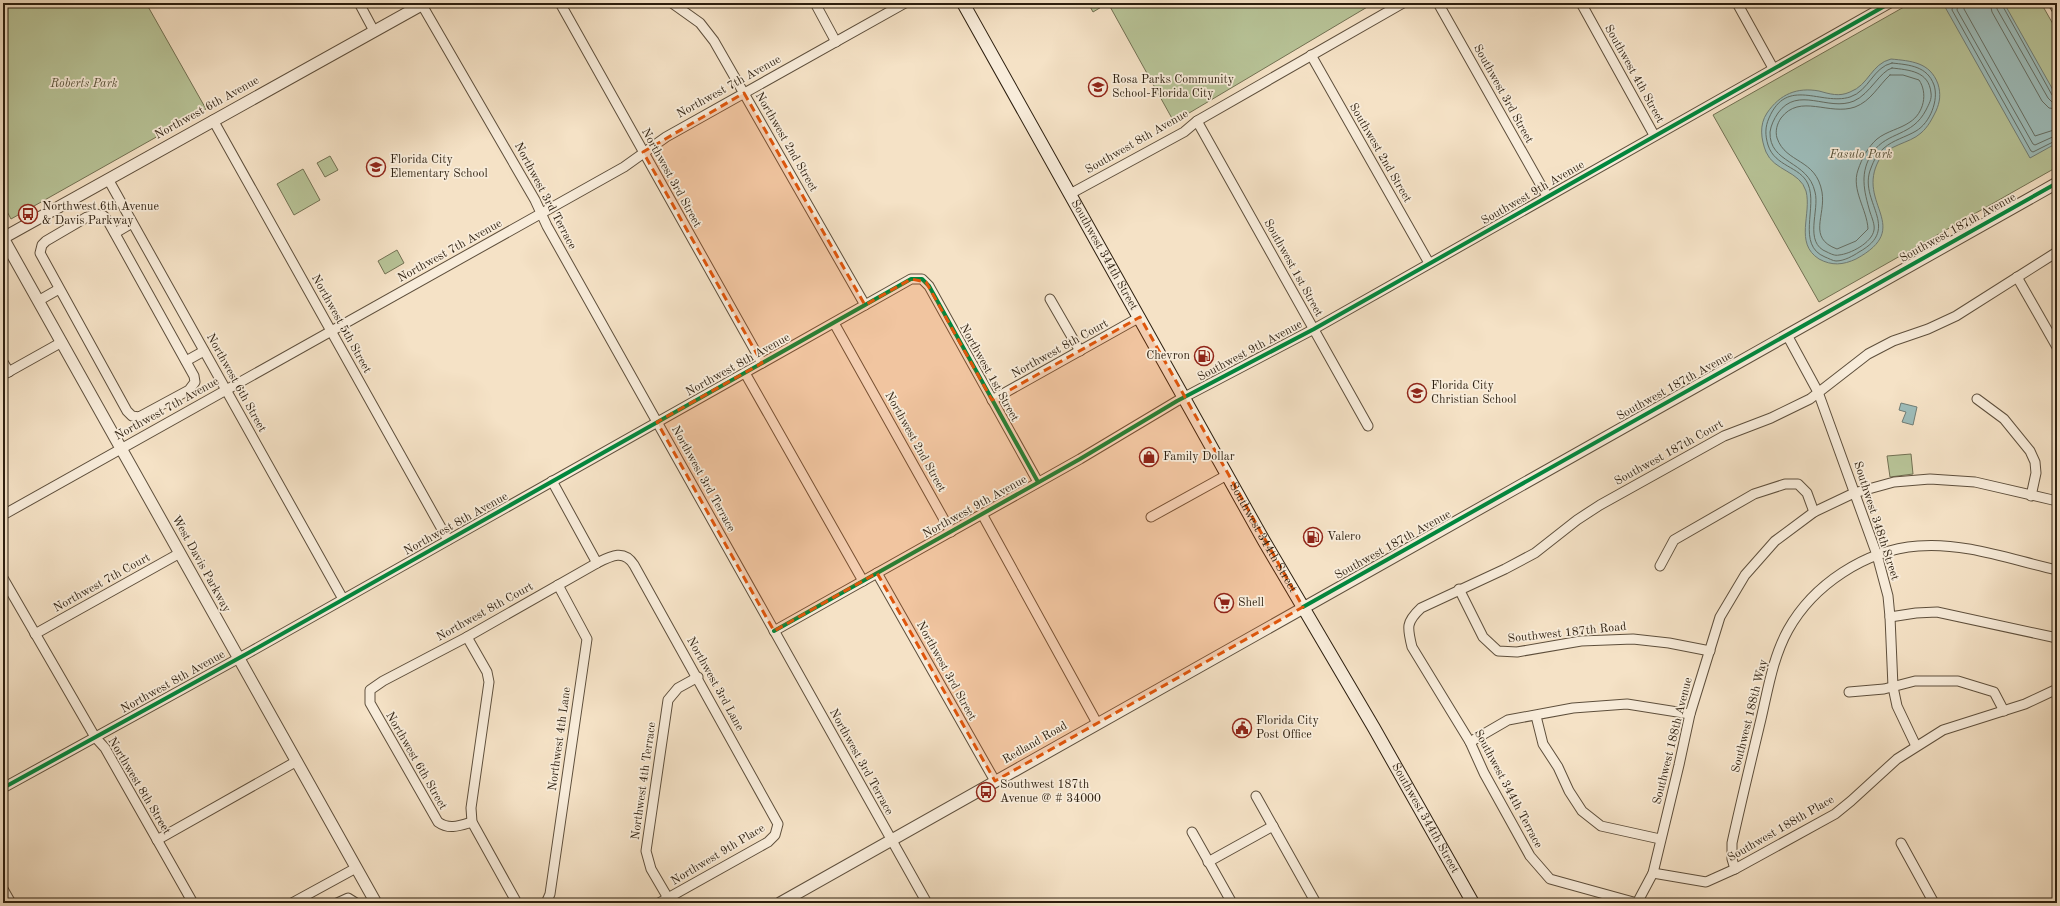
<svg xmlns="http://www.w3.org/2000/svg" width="2060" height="906" font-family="'Old Standard TT',serif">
<rect width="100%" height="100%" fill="#f5e2c6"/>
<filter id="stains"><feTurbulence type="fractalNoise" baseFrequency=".005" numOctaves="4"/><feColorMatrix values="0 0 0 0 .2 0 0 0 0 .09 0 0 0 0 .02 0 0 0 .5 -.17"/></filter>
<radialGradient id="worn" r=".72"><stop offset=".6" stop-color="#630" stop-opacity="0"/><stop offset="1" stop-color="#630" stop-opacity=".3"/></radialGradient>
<g fill="#b8c498" stroke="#727153">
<polygon points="3,3 146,3 206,109 11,219 3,204"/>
<polygon points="1088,3 1374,3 1174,122 1108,3 1093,12"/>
<polygon points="1911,3 2041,3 2057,31 2057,167 1819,302 1713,115"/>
<polygon points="330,156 338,170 325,177 317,163"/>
<polygon points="303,169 320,200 294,215 277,184"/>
<polygon points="397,250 404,263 385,274 378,261"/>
<polygon points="1911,454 1913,474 1890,477 1887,456"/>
</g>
<g fill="#9dbdbb" stroke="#707d76">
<polygon points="1952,3 2004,3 2057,97 2057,143 2030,158 1945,7"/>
<path d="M1891,59C1911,61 1930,62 1938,84C1941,94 1940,102 1936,111C1932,119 1928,127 1921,133C1909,144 1888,144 1879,160C1855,204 1915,227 1856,259C1843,265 1832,266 1819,259C1794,243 1812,214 1806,191C1800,171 1774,171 1766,152C1761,139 1759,125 1767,113C1780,94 1797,87 1819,91C1830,94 1839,97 1850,92C1869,85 1871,64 1891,59Z"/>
<polygon points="1901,403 1917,407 1913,425 1902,422 1906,412 1899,410"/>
</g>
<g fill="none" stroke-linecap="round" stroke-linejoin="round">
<g stroke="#646e64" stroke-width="1">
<polyline points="1953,3 1952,10 2031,151 2033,152 2057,140"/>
<polyline points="1958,3 1957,10 2033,144 2035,145 2057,135"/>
<polyline points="1964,3 1964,9 2035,136 2057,129"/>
<polyline points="1990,3 1992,12 2042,101 2049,108 2057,109"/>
<polyline points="1996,3 1997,9 2048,98 2052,102 2057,103"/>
<polyline points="2001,3 2052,95 2057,98"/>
<path d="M1892,63C1910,65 1927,66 1934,85C1939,100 1930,123 1916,131C1906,137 1893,140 1884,148C1877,154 1874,160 1871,168C1857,201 1903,228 1859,252C1853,256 1844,261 1836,261C1833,261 1828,258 1825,257C1796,245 1818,207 1808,184C1800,166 1775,167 1768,145C1765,135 1765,127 1769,118C1787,76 1821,106 1850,97C1869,91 1873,67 1892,63Z"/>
<path d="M1892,68C1909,70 1929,71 1931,93C1932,99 1929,104 1926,110C1912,137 1888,131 1873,152C1859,172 1864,191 1870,212C1872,218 1875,225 1874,230C1872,243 1850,254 1839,255C1835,256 1831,254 1827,252C1803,243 1820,210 1815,192C1808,160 1769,164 1770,132C1771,125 1774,119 1778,113C1798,85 1828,112 1854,101C1870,94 1880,71 1892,68Z"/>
<path d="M1890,75H1903L1919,80C1928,93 1924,113 1910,122C1900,129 1887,131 1877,139C1868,147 1862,158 1858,170C1851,190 1867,209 1868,229L1856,241L1837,249C1807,238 1826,216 1822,192C1816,158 1786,164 1777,138C1775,131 1777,124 1781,118C1800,93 1829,116 1855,107C1871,101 1878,86 1890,75Z"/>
</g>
<defs>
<g id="minor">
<polyline points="359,3 374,31"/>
<polyline points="560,3 762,363"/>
<polyline points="672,3 700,23 714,41 865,305"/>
<polyline points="815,3 836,42"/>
<polyline points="1438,3 1547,196"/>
<polyline points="1581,3 1654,135"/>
<polyline points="1737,3 1773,68"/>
<polyline points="422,5 535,200 547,226 927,903"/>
<polyline points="1311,55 1429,263"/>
<polyline points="213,120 448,540"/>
<polyline points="1197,121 1368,426"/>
<polyline points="108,179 343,599"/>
<polyline points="1070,194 1184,132 1197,121 1403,3"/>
<polygon points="97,214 104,216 109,223 194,376 195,382 189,390 139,417 132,416 127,411 40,253 42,245 46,241 87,217"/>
<polyline points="115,233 132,223"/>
<polyline points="2017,277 2057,347"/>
<polyline points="1050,299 1080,351"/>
<polyline points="38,301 59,289"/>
<polyline points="834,323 951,532"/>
<polyline points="1787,335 1818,392 1877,555 1888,596 1890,617 1893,687 1897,706 1916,746"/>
<polyline points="186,361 204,351"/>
<polyline points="3,362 9,372"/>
<polyline points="745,373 863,581"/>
<polyline points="3,375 62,342"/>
<polyline points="1977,399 2004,419 2030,451 2035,462 2036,473 2031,496"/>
<polyline points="992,400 1140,317"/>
<polyline points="552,481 597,563"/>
<polyline points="982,514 1097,723"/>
<polyline points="3,515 624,167 666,137 905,3"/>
<polyline points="1151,517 1227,475"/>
<polyline points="1660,566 1674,540 1754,494 1785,484 1798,484 1807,493 1814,512"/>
<polyline points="877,573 995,781"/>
<polyline points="3,578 95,737 105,748 193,903"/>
<polyline points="1459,589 1483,637 1498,651 1517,652 1581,641 1633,639 1669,643 1710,651"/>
<polyline points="1890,617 1916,613 1937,612 2057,638"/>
<polyline points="774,631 1080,459 1177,401 1314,329 1890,3"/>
<polyline points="35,634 180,553"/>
<polyline points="467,637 487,672 489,682 471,808 472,822 517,903"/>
<polyline points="1849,692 1884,689 1915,681 1958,681 1994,692 2004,711"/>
<polyline points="1536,716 1543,744 1558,767 1569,791 1582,811 1601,826 1660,839"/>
<polyline points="1470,742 1508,720 1573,708 1627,704 1690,714"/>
<polyline points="3,788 250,652 911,279 922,279 929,286 1038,482"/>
<polyline points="1256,796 1316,903"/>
<path d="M472,822C459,826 449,830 438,822L370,703V690L383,681L467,637L597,563C611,556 624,549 634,565L778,824L775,835L768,842L659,903"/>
<polyline points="1192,832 1232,903"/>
<polyline points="157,840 297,761"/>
<polyline points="1901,843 1934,903"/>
<polyline points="1208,862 1273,826"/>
<path d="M1735,869L1732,859V843C1741,802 1751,761 1761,719C1768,689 1773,657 1788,630C1813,585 1865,550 1918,546C1964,542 2012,560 2057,570"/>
<polyline points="1653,873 1706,882 1735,869 1835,814 1851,801 1897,759 1943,730 2025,704 2057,689"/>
<polyline points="3,889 11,903"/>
<polyline points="668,898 651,869 646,851 668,700 678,688 698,677"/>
<polyline points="292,903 356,868"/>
<polyline points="337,903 348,898 356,903"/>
<polyline points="546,903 550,894 587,639 558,585"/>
<path d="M1637,903L1550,879L1530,856L1484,773L1470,742L1412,647C1407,627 1406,622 1421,608L1505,569L1535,553L1577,520L1600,505L1724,436L1771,418L1810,399L1868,354L1893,341L1928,329L1956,316L2057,252"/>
<polyline points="1637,903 1653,873 1679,765 1690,714 1720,617 1745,575 1775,541 1814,512 1854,493 1894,482 1930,479 1975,482 2057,501"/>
</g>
<g id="tertiary">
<polyline points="2054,3 2057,8"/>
<polyline points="3,238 376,903"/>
<polyline points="3,238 425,3"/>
<polyline points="780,903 2057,183"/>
</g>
<g id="secondary">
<path id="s1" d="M963,3L1264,541L1374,728L1473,903"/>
</g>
</defs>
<use href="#minor" stroke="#5e4f3c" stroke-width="11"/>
<use href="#tertiary" stroke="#5e4f3c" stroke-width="13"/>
<use href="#secondary" stroke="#2c1e0e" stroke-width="14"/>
<use href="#minor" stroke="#f8ecda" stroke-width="9"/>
<use href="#tertiary" stroke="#f8ecda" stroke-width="11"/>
<use href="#secondary" stroke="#f8ecda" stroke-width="12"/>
<defs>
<g id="cycleway">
<polyline points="1303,607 2057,183"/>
<polyline points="774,631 1080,459 1177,401 1314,329 1890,3"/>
<polyline points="3,788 250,652 911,279 922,279 929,286 1038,482"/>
</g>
</defs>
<use href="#cycleway" stroke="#f8ecda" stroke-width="6"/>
<use href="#cycleway" stroke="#00873e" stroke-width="4"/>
</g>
<path fill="#df560c" fill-opacity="0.2" stroke="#df560c" stroke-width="3" stroke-dasharray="8 5" stroke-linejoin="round" d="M744,93L865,305L911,279L926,282L992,400L1140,317L1303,607L995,781L877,573L774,631L657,422L762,363L643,152Z"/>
<defs>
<symbol id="school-ring" viewBox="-11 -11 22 22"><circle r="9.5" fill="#f8ecda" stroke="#8f2418" stroke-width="1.5"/><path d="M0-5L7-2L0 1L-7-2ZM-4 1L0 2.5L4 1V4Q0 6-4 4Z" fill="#8f2418"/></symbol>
<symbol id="bus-ring" viewBox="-11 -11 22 22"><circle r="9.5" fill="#f8ecda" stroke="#8f2418" stroke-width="1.5"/><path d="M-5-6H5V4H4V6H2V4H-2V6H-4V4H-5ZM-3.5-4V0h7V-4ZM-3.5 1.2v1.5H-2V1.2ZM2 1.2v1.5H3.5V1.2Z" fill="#8f2418"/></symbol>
<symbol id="fuel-ring" viewBox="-11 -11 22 22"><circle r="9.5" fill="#f8ecda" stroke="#8f2418" stroke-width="1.5"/><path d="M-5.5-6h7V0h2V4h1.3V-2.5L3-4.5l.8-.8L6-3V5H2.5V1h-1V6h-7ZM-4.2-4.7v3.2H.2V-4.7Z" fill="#8f2418"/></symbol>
<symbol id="shop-ring" viewBox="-11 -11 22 22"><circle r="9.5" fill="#f8ecda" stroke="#8f2418" stroke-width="1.5"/><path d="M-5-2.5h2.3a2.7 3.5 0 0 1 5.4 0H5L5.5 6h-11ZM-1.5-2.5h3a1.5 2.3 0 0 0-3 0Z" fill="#8f2418"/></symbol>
<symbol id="supermarket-ring" viewBox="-11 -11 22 22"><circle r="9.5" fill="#f8ecda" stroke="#8f2418" stroke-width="1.5"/><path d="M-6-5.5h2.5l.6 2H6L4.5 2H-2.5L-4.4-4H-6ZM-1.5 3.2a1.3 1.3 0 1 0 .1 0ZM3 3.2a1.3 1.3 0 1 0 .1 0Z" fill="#8f2418"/></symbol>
<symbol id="civic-ring" viewBox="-11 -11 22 22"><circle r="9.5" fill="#f8ecda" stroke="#8f2418" stroke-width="1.5"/><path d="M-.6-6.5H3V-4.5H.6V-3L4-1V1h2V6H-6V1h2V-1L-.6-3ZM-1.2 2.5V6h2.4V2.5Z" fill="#8f2418"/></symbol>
</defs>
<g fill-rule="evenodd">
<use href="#school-ring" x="1087" y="76" width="22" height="22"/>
<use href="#school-ring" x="365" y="156" width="22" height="22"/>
<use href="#bus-ring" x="17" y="203" width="22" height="22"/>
<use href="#fuel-ring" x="1193" y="345" width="22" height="22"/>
<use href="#school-ring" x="1406" y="382" width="22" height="22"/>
<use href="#shop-ring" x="1138" y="446" width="22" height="22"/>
<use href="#fuel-ring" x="1302" y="526" width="22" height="22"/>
<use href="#supermarket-ring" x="1213" y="592" width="22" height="22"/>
<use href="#civic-ring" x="1231" y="717" width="22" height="22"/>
<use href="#bus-ring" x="975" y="781" width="22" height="22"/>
</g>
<g text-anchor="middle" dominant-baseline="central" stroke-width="3.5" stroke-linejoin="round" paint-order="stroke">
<g font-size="12" fill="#2c1e0e" stroke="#f8ecda">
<text transform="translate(1634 74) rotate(61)">Southwest 4th Street</text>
<text transform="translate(729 87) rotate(-29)">Northwest 7th Avenue</text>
<text transform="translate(1503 94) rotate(61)">Southwest 3rd Street</text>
<text transform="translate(207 108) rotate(-29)">Northwest 6th Avenue</text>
<text transform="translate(786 142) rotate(60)">Northwest 2nd Street</text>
<text transform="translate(1137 142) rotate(-30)">Southwest 8th Avenue</text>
<text transform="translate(1380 153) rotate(60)">Southwest 2nd Street</text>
<text transform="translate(671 178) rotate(61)">Northwest 3rd Street</text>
<text transform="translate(1533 193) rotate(-30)">Southwest 9th Avenue</text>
<text transform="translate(545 196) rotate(62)">Northwest 3rd Terrace</text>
<text transform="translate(1958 228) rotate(-29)">Southwest 187th Avenue</text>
<text transform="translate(450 251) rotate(-29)">Northwest 7th Avenue</text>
<text stroke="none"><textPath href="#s1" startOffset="289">Southwest 344th Street</textPath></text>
<text transform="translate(1293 268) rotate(61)">Southwest 1st Street</text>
<text transform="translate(341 324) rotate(61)">Northwest 5th Street</text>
<text transform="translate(1060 349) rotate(-29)">Northwest 8th Court</text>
<text transform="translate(1250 351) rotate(-28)">Southwest 9th Avenue</text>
<text transform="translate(738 365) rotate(-29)">Northwest 8th Avenue</text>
<text transform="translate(989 373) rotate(61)">Northwest 1st Street</text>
<text transform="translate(236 383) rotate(61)">Northwest 6th Street</text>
<text transform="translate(1675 386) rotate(-29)">Southwest 187th Avenue</text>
<text transform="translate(167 409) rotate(-29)">Northwest 7th Avenue</text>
<text transform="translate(915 442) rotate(61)">Northwest 2nd Street</text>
<text transform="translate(1669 453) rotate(-29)">Southwest 187th Court</text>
<text transform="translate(703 479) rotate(61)">Northwest 3rd Terrace</text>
<text transform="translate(975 507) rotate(-29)">Northwest 9th Avenue</text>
<text transform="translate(1876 521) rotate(72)">Southwest 348th Street</text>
<text transform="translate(456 524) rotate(-29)">Northwest 8th Avenue</text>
<text stroke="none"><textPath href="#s1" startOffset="613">Southwest 344th Street</textPath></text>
<text transform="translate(1393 545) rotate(-29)">Southwest 187th Avenue</text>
<text transform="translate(201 564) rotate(61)">West Davis Parkway</text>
<text transform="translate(102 583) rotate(-29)">Northwest 7th Court</text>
<text transform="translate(485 612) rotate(-29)">Northwest 8th Court</text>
<text transform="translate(1567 633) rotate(-6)">Southwest 187th Road</text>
<text transform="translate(946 671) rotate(61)">Northwest 3rd Street</text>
<text transform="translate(173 682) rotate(-29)">Northwest 8th Avenue</text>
<text transform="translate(715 684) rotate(61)">Northwest 3rd Lane</text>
<text transform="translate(1750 716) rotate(-76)">Southwest 188th Way</text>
<text transform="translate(560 739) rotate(-82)">Northwest 4th Lane</text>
<text transform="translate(1673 741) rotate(-76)">Southwest 188th Avenue</text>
<text transform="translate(1035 743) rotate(-30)">Redland Road</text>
<text transform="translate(416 761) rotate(60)">Northwest 6th Street</text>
<text transform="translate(861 762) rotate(61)">Northwest 3rd Terrace</text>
<text transform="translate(644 781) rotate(-82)">Northwest 4th Terrace</text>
<text transform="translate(139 786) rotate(59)">Northwest 8th Street</text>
<text transform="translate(1508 789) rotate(62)">Southwest 344th Terrace</text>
<text stroke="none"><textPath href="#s1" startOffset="937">Southwest 344th Street</textPath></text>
<text transform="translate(1781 829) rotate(-30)">Southwest 188th Place</text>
<text transform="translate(718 855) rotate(-31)">Northwest 9th Place</text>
</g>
<g font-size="12" fill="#2c1e0e" stroke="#f8ecda" text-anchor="start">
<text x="1112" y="80">Rosa Parks Community<tspan x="1112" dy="14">School-Florida City</tspan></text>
<text x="390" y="160">Florida City<tspan x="390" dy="14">Elementary School</tspan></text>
<text x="42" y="207">Northwest 6th Avenue<tspan x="42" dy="14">&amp; Davis Parkway</tspan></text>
<text x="1190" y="356" text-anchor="end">Chevron</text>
<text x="1431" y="386">Florida City<tspan x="1431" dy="14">Christian School</tspan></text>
<text x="1163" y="457">Family Dollar</text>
<text x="1327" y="537">Valero</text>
<text x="1238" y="603">Shell</text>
<text x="1256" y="721">Florida City<tspan x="1256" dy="14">Post Office</tspan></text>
<text x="1000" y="785">Southwest 187th<tspan x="1000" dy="14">Avenue @ # 34000</tspan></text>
</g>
<g font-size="12" font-style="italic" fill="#565037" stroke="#f8ecda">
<text x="84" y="84">Roberts Park</text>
<text x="1861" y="155">Fasulo Park</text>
</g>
</g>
<rect width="2060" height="906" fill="none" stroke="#f5e2c6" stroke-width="16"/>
<rect x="4" y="4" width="2052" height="898" fill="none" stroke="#2c1e0e" stroke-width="2"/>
<rect x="8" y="8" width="2044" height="890" fill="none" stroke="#2c1e0e"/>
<rect width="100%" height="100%" filter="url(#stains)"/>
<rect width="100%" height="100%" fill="url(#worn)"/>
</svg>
